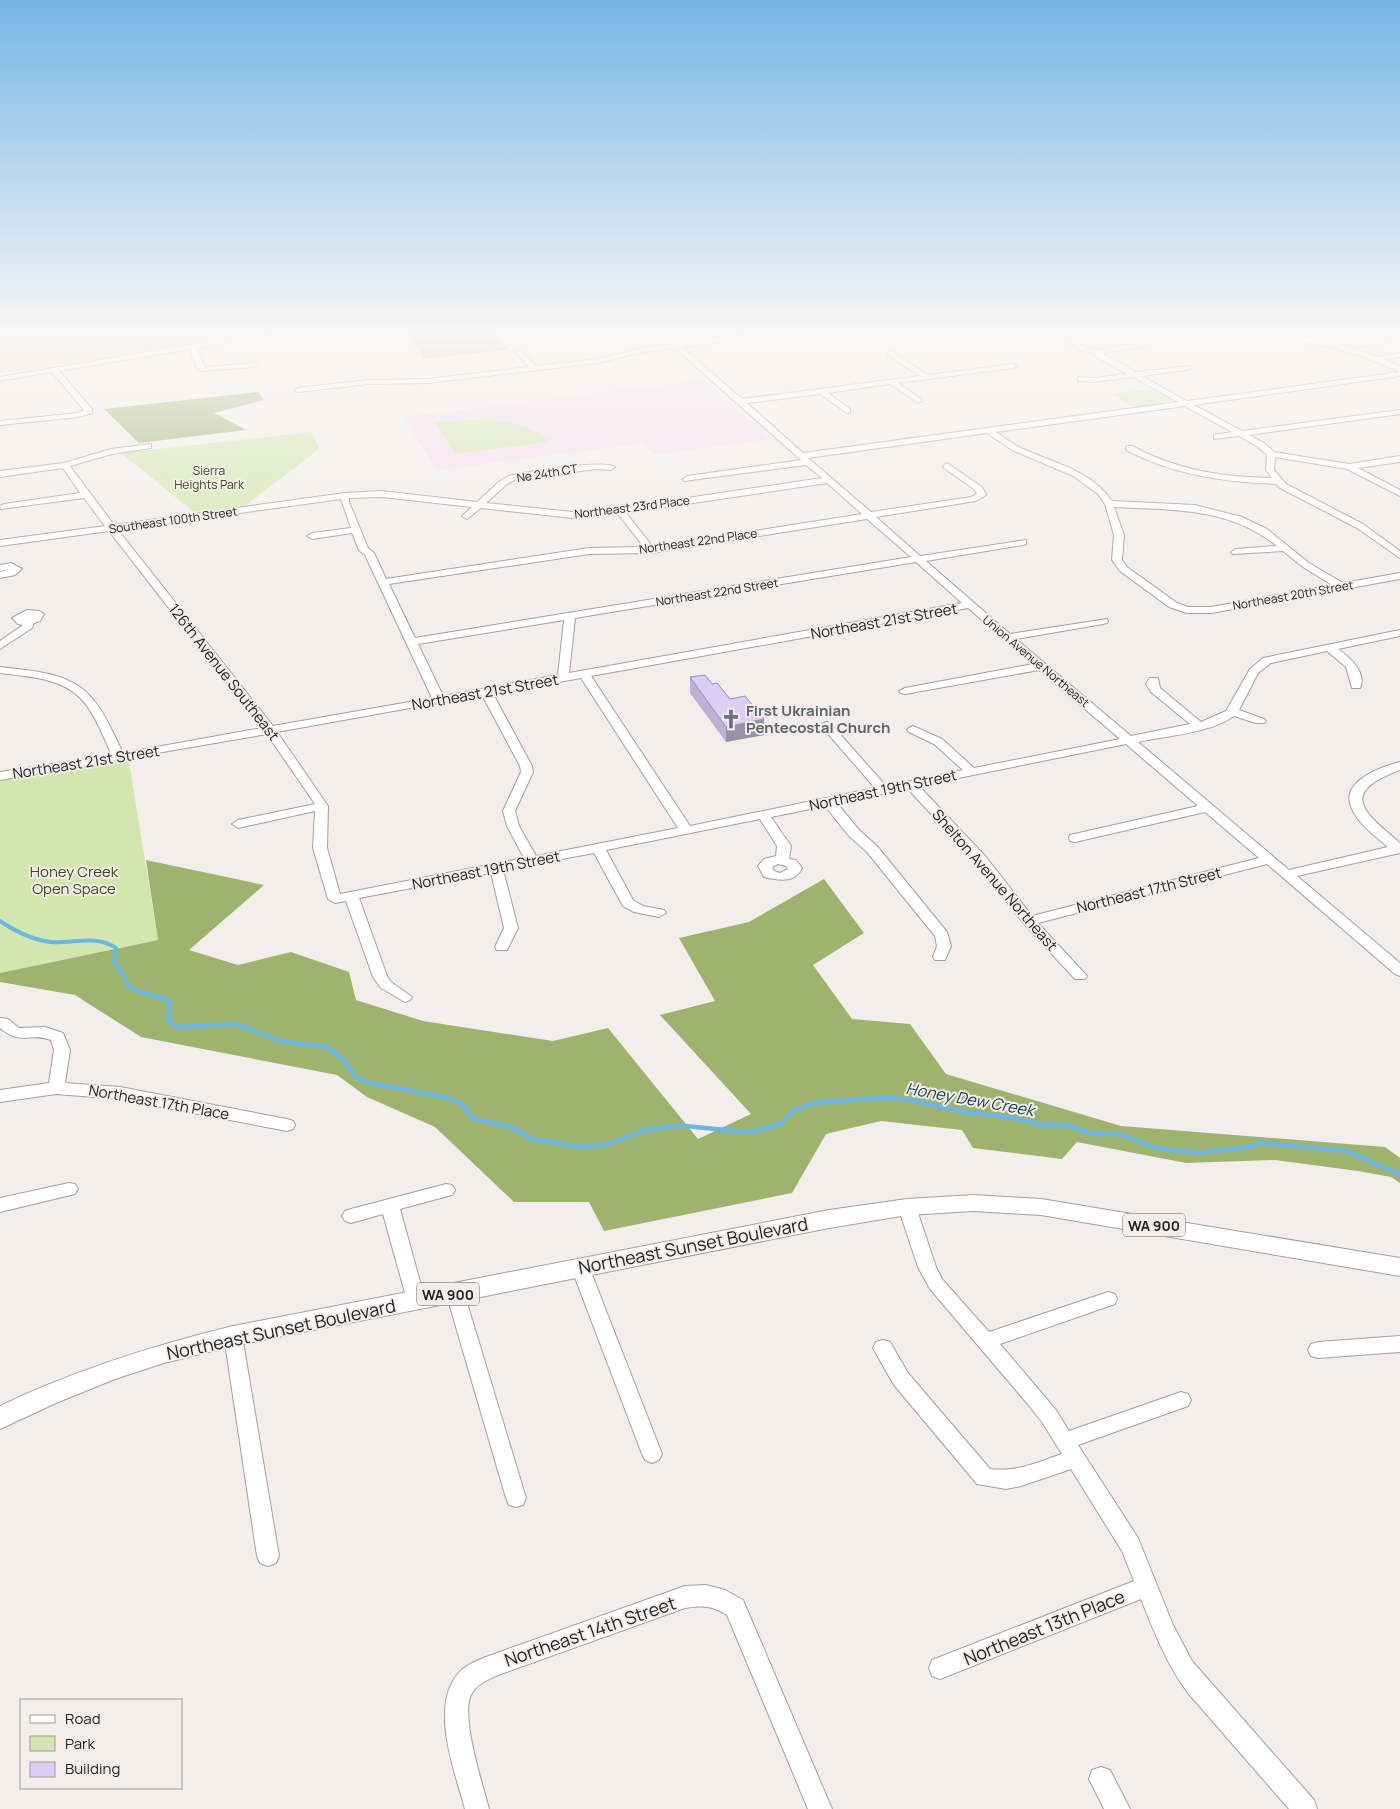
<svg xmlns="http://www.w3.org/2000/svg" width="1400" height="1809" font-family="Manrope,sans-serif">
<rect width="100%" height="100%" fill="#f3eeeb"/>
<polygon fill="#f4deec" points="704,380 772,439 655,455 644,443 437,470 403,417"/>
<g fill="#d3e6af">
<polygon points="0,331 262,331 0,374"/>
<polygon points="1152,389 1174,401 1133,407 1111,394"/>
<path d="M465,420C493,420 528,420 549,442L455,454L434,422Z"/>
<polygon points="312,432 319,449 245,506 194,512 121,453"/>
<polygon points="128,756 158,940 0,973 0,779"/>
</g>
<g fill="#9eb36e">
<polygon points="405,331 492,331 508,350 423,359"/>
<polygon points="258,392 264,400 214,413 246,430 139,443 104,409"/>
<polygon points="146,860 264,885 189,950 238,965 291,952 349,972 356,1000 423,1021 553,1041 608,1028 698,1139 751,1114 660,1015 715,1001 679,938 749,922 824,879 864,933 813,965 852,1019 910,1024 946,1074 1121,1126 1385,1147 1400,1158 1400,1183 1391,1177 1358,1171 1275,1160 1186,1163 1077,1142 1062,1159 973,1148 962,1130 881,1121 826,1134 792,1193 604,1231 589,1202 514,1202 435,1127 367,1097 337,1075 141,1037 75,995 0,982 0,973 158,940"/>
</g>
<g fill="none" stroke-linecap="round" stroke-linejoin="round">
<path stroke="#6cb6e1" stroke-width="4" d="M0,921C15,931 32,940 51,942C73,944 96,934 116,948L114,962L126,979L129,987L143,993"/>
<polyline stroke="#6cb6e1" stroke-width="4.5" points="137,991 168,1000 170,1009 168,1020 177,1027 237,1024 279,1041 327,1047 341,1058 357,1078 369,1083 444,1097 461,1103 474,1119 511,1127 532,1139 580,1147 605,1145 646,1130 667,1127 686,1126 744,1132 756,1131 780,1124 793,1111 814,1103 882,1098 905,1099 965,1112 1013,1118 1042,1125 1065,1125 1094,1134 1118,1134 1156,1148 1170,1150 1199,1153 1248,1147 1260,1143 1347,1151 1400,1175"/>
<defs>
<g id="minor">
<polygon points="269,331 285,331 197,348 205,367 257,363 258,365 254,367 201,371 196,367 190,349 59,371 92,409 92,413 79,417 0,425 0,421 78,413 84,410 52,372 0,381 0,377"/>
<path d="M657,331H664L678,343L778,331H798L795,333L682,347L742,399L920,376L888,355L887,353L891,351L928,375L1013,364L1017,366L1013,368L898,383L921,399L922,401L918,403L890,384L828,393L850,409V413H847L820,394L747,403L803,453L1178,402L1133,377L1095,382L1078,381V377L1095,378L1127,374L1096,357L1095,353L1081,351L1068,342L1066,341L1070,339L1086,347L1098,350L1144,342V346L1102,353L1136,372L1189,366V370H1186L1142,376L1187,401L1400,372V376L1194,405L1242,431L1400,410V414L1249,435L1264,443L1274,452L1349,464L1400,456V462L1358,468L1400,490V496L1347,469L1275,457L1274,470L1286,484L1363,524L1400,551V558L1357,528L1280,488L1276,484C1223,482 1174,475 1126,450V446H1132C1176,470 1222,477 1272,478L1266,470L1267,455L1258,447L1239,436L1214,439V435L1232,432L1185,406L996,432C1004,437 1011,443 1019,447C1052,463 1090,469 1112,501L1195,505L1242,517L1267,529L1309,563L1343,583L1400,573V579L1211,613H1187L1169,607L1120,571L1112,560L1114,535L1105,504L1098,494L1073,476L1012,450L987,433L808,458L871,512L971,497L977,494L975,490L944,468L943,466L947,463L982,487L986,495L976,501L876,517L920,556L1026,540V544L1023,545L926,561L1010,634L1107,619L1108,621L1107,623L1103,624L1016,639L1131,736L1190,724L1151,692L1146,684L1150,678H1158L1160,688L1201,722L1226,711L1250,669L1263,658L1400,630V636L1338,649C1350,657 1367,673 1360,688H1352L1346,667L1327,651L1271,663L1258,673L1239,710L1264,719L1266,721L1264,723H1256L1234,716C1211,733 1166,736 1138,742L1289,870L1388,847C1375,836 1354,821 1350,803C1344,780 1383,766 1400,762V770C1339,793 1362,811 1400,843V853L1297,876L1400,963V976L1395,974L1267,864L1038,923L1087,976L1085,979H1075L1024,924L976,863L908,789L837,803L859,830L877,846L947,932L951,946L945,960H935L933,957L937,946L935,936L867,852L849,836L825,806L771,817L791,846L789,859L796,860L802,868C795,884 777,880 764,877L758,866L764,859L776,856L777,846L760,819L606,850L633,900L643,906L664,910L666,913L659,917L634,912L623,906L594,853L503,870L518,928L507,950H497L495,947L504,928L491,873L359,898L387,976L391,982L412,997L410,1000L405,1002L381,988L373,977L346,901L335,903L328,899L313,848L315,811L238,828L232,824L238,820L315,804L267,734L0,780V772L112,755C104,739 98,721 87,706C68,678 31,677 0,673V667C33,671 74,672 95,702C107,717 114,735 123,753L262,728L109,531L0,546V540L105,526L84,498L1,509L0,506L4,504L80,493L63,468L0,477V471L64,463L111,449L151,444V448L112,454L70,466L114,525L345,493L382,491L477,502L500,481L509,476C526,472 604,459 615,467L611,470L596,469L514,480L506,485L486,503L573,512L620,508L822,478L806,465L684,481L683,479L687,476L801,460L675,348L642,352L598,363L428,383L369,384L298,392L294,390L298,388L369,380L428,379L529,367L516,352L520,350L536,366L598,359L642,348L671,344ZM827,483L862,514L653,547L626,513ZM382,497L472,507L462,516L467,519L481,508L573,518L618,514L644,547L589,548L386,579L374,553L368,548L349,502V498ZM341,499L351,528L312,533L307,536L312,539L352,533L359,550L365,555L432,698L273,726L118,530ZM1114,507C1173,510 1228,507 1277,546L1236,549L1231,552L1233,554L1283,551L1303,567L1332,585L1211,607H1188L1177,603L1127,567L1122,560L1124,535ZM867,519L911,557L415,638L389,584L589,554L651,553ZM916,562L962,603L569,673L575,618ZM968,608L1033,664L905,688L899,691L901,693L905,694L1039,670L1120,739L974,768L942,739L913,726L909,728L907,730L909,732L934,744L963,770L886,786L830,723L826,722L820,725L822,727L875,788L690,826L591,676ZM564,620L558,675L443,696L418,644ZM581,678L678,828L536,856L519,826L515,811L533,772L532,766L493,694ZM482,695L520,766L521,772L503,811L507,826L524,858L340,894L327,848L328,806L277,732ZM1126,744L1198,806L1070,835L1069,838L1070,841L1075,842L1205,812L1259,858L1032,916L986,857L919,786ZM778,864L786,866L788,869L780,873L774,871L772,867Z"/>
<polygon points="939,331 961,331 932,336 929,334"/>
<polygon points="1400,337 1400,341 1355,347 1351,345 1355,343"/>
<polygon points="1400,353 1400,357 1376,360 1372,358"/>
<polygon points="11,563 22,569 15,575 0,578 0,572 10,569 0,571 0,565"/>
<polygon points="27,610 39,611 44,614 40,621 34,623 32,628 0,649 0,641 23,625 18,624 12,618"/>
<path d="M0,1018L8,1019L19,1028L45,1027L63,1033L70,1050L65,1083L120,1087L287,1119L293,1121L295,1125L293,1129L287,1131L120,1099L56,1094L0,1102V1090L49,1083L54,1050L51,1040C29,1032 22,1046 0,1028Z"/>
<polygon points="69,1183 75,1184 78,1189 75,1194 0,1212 0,1198"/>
<polygon points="446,1184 452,1185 455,1190 452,1195 400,1209 425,1300 423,1305 416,1307 409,1305 407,1300 383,1214 351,1223 345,1221 342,1216 345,1211 351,1209"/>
<path d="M907,1200L913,1202L916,1207L936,1267L942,1279L989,1332L1108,1292L1115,1294L1117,1299L1115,1304L1000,1344L1056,1410L1069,1431L1181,1392L1188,1394L1191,1400L1188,1406L1078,1445L1138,1538L1173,1625L1192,1661L1314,1800L1317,1809H1289L1188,1693C1167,1665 1154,1632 1141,1599L940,1679L932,1676L929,1668L932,1660L1134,1581L1122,1551L1071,1469L1021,1486L1006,1489L977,1484L894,1385L873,1348L876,1342L883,1340L890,1342L908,1373L990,1469C1018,1472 1035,1463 1062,1454L1042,1422L1026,1402L930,1289L918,1267L898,1207L901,1202Z"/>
<polygon points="580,1260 586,1262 589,1267 662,1454 659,1460 652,1463 645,1460 642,1454 571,1267 574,1262"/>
<polygon points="455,1286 461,1288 464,1293 526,1498 523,1505 516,1507 509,1505 506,1498 446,1293 449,1288"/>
<polygon points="233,1328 240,1330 242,1336 279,1556 276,1563 268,1566 260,1563 257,1556 224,1336 226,1330"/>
<polygon points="1400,1336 1400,1352 1318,1358 1311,1356 1308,1350 1311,1344 1318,1342"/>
<path d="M706,1585L725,1590L743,1600L832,1809H808L727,1615C713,1606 702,1605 685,1608L501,1674C491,1678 478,1683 472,1693C459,1714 483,1785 489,1809H465C455,1772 430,1709 457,1675C466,1663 484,1658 497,1653L685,1586Z"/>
<polygon points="1101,1767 1110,1770 1130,1809 1104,1809 1089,1779 1092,1770"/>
</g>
<g id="major">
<path d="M1248,331C1301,331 1352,344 1400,366V372L1361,356L1326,346L1252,334Z"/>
<path d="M974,1195L1041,1199L1400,1258V1276L1041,1215L974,1211L907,1215L829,1228L233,1346L164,1363L115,1379L56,1403L0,1429V1406C75,1370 152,1346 233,1326L829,1210L907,1199Z"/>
</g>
</defs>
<use href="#minor" stroke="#a39f9c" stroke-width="2"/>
<use href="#major" stroke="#a39f9c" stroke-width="2"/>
<use href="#minor" fill="#fff" fill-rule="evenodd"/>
<use href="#major" fill="#fff" fill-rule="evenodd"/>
</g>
<polygon fill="#bcb0d4" points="690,677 712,684 730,699 764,719 764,735 726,742 690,693"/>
<polygon fill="#9990ac" points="764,719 764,735 726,742 726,727"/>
<polygon fill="#dbcdf6" stroke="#9990ac" points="705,675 712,684 717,683 730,699 745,696 764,719 726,727 690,677"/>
<linearGradient id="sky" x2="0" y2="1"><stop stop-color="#76b5e5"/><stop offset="0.57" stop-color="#faf7f6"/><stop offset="1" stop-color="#faf7f6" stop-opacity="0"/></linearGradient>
<rect width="1400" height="584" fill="url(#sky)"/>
<defs>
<symbol id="church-bare" viewBox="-9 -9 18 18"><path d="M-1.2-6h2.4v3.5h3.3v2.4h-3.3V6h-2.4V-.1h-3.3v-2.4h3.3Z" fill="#6b7280" stroke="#f3eeeb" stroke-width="2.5" paint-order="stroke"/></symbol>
</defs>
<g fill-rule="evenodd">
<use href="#church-bare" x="717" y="705" width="28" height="28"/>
</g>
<g text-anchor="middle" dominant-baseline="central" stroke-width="4" stroke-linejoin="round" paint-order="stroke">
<g font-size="12" fill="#3d4b19" stroke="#f3eeeb">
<text x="209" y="470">Sierra<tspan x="209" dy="14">Heights Park</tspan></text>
</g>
<g font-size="12" fill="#242221" stroke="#f3eeeb">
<text transform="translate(547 473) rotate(-9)">Ne 24th CT</text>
<text transform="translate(632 507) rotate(-7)">Northeast 23rd Place</text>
<text transform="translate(173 520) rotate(-8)">Southeast 100th Street</text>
<text transform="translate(698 541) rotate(-8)">Northeast 22nd Place</text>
<text transform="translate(717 592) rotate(-9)">Northeast 22nd Street</text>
<text transform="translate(1293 595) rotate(-10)">Northeast 20th Street</text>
<text transform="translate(1036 661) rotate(40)">Union Avenue Northeast</text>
</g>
<g fill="#f3eeeb" stroke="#625f5e" stroke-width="1">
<rect x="1123" y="1213.5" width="62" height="23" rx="4"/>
<rect x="417" y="1282.5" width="62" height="23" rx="4"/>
</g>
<g font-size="14" font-weight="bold" fill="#242221">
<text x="1154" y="1225">WA 900</text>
<text x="448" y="1294">WA 900</text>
</g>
<g font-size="15" fill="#242221" stroke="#f3eeeb">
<text transform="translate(884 621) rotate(-10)">Northeast 21st Street</text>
<text transform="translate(224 672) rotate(52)">126th Avenue Southeast</text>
<text transform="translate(485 692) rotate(-10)">Northeast 21st Street</text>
<text transform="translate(86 762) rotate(-9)">Northeast 21st Street</text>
<text transform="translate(883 790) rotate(-12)">Northeast 19th Street</text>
<text transform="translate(486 870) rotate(-11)">Northeast 19th Street</text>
<text transform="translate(995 880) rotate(49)">Shelton Avenue Northeast</text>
<text transform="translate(1149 890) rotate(-14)">Northeast 17th Street</text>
<text transform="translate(159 1102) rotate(10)">Northeast 17th Place</text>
</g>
<g font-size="15" font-weight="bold" fill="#5b616d" stroke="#f3eeeb" text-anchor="start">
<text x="746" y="710">First Ukrainian<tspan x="746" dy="17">Pentecostal Church</tspan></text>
</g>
<g font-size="15" fill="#3d4b19" stroke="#f3eeeb">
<text x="74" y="871">Honey Creek<tspan x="74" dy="17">Open Space</tspan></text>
</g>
<g font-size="16" font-style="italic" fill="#1b3c4f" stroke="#f3eeeb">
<text transform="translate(970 1099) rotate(10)">Honey Dew Creek</text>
</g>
<g font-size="18" fill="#242221" stroke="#f3eeeb">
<text transform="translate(693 1245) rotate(-11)">Northeast Sunset Boulevard</text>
<text transform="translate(281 1329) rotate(-12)">Northeast Sunset Boulevard</text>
<text transform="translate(1044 1627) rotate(-22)">Northeast 13th Place</text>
<text transform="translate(590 1631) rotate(-19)">Northeast 14th Street</text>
</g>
</g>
<rect x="20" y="1699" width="162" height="90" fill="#f3eeeb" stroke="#a09c9a"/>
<rect x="30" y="1715" width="25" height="8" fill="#ffffff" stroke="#a09c9a"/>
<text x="65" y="1724" font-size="15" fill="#242221">Road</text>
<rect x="30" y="1736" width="25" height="15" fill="#d3e6af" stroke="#a09c9a"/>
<text x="65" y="1749" font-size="15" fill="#242221">Park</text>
<rect x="30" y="1762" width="25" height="15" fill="#dbcdf6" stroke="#a09c9a"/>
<text x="65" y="1774" font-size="15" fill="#242221">Building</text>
</svg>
